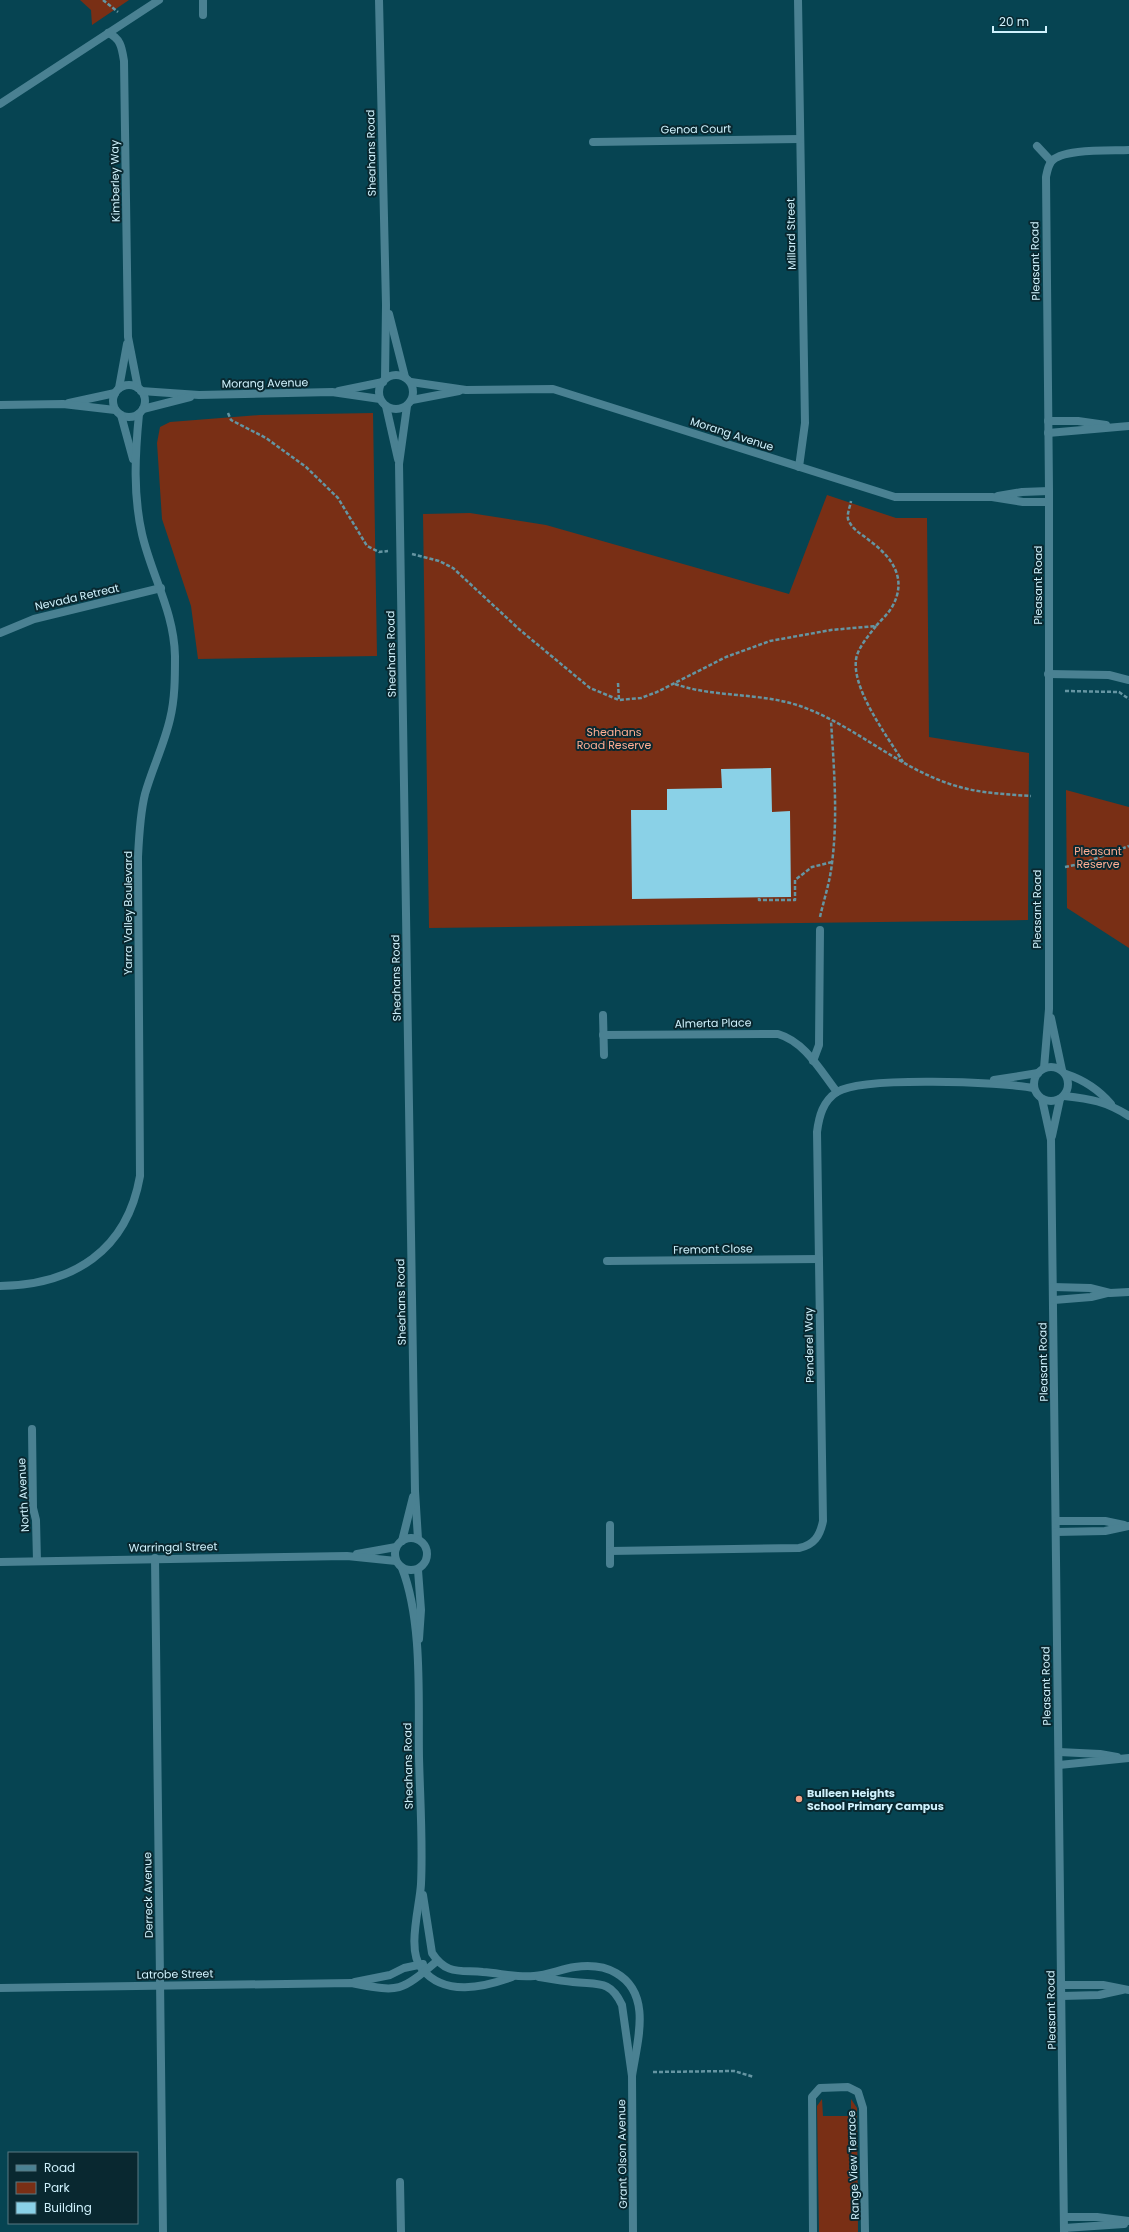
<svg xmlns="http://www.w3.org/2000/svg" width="1129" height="2232" font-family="Poppins,sans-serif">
<rect width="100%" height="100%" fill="#064452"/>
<g fill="#792f15">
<polygon points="80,0 129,0 92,25 91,10"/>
<polygon points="373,413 377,656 198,659 191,606 162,519 157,443 160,427 170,422 260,415"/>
<polygon points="827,495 896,518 927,518 929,737 1029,753 1028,920 429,928 423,514 470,513 546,525 789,594"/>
<polygon points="1066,790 1129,807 1129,948 1067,908"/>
<polygon points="822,2099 823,2116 851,2116 851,2099 857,2108 858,2232 819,2232 817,2106"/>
</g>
<polygon fill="#8ad1e7" points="771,768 772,812 790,811 791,897 632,899 631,810 667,810 667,789 722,788 721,769"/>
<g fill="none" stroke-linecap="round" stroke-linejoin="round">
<g stroke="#6595a2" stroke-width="2.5" stroke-dasharray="4 2" stroke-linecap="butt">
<polyline points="103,0 118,12"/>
<polyline points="228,413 231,420 266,438 306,467 338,498 367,546 379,552 388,551"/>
<path d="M412,554L439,561L453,568L520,630L590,688L619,700L641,698L657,692L726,657L770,641L831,630L876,626C881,620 888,614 892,607C908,579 892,557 870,541C862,534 852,530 848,519C847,513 850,507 851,501"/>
<path d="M876,626C869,635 861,644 857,655C848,685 888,737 903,762"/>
<polyline points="618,683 619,700"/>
<path d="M675,684C715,698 759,692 800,706C852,724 895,765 947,783C974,793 1003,794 1031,796"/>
<polyline points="1065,691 1119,692 1129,699"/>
<polyline points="1065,867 1084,863 1129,846"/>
<polyline points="759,898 759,900 795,900 795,880 812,867 832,862"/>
<path d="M820,917C824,899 830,882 832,863C838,817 834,768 831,721"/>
<polyline points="653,2072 734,2071 754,2077"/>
</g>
<polyline stroke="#4a8192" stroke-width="8" points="813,1061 819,1045 820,930"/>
<g stroke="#4a8192" stroke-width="8">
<polyline points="203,0 203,15"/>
<polyline points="379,0 386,305 385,379"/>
<polyline points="798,0 805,423 799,467"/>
<path d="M108,33C121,38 122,49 124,61L128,337L138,388"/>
<polyline points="0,104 159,0"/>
<polyline points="593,142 800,139"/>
<polyline points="1037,146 1051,161"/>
<polyline points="389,314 405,377"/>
<circle cx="396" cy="392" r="17"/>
<polyline points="411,382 466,390 553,389 895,497 992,497 1023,502 1049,502"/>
<circle cx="129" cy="401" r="16"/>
<polyline points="119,388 127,344"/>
<polyline points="141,391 199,395 332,392 380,399"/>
<polyline points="339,391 383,382"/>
<polyline points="412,400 459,391"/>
<polyline points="69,403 115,393"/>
<polyline points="0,405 63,404 115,410"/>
<polyline points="386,406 398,459"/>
<polyline points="407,406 399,464 415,1491 418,1539"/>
<polyline points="143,409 190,397"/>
<polyline points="121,415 133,459"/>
<polyline points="1048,421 1078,421 1106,425"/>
<polyline points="1048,433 1129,426"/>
<polyline points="998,496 1022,492 1049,491"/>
<polyline points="0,633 34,619 161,588"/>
<polyline points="1048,674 1109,675 1129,680"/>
<polyline points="603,1015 604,1055"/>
<polyline points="1051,1018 1062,1070"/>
<path d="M603,1035L778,1034C805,1042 820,1070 837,1092"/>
<circle cx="1051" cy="1084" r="17"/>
<path d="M1044,1068L1049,1009V491L1046,177C1047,172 1048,166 1051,162C1061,148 1112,151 1129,150"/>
<path d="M1066,1074C1084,1080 1099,1090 1111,1104"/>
<polyline points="994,1080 1038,1073"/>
<path d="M1064,1096C1091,1099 1105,1101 1129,1116"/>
<polyline points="1042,1099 1051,1140 1064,2232"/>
<polyline points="1052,1136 1060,1099"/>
<polyline points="607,1261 819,1259"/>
<path d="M0,1286C73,1285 127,1251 140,1176L138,857C139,836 140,814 145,794C152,769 164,745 170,719C175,699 175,677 175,656C174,611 152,577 142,534C133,494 135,455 139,414"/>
<polyline points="1053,1287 1090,1288 1110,1293 1129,1292"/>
<polyline points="1054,1300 1091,1297 1107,1293"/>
<polyline points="32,1429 33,1508 36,1520 37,1561"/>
<polyline points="1056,1521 1105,1521 1124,1525"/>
<polyline points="610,1525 610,1564"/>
<polyline points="1056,1532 1105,1531 1129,1526"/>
<circle cx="411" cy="1554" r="16"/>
<polyline points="402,1541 413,1497"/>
<path d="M610,1551L799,1548C814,1545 820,1536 823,1521L817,1132C819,1116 823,1101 837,1092C862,1076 1001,1082 1034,1088"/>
<polyline points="357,1554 396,1547"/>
<polyline points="155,1558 163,2232"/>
<polyline points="0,1562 347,1556 396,1561"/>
<path d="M402,1568C423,1622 418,1699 419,1757C420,1799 423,1842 421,1884C420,1906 406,1951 422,1969C445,1997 484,1987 512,1977"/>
<polyline points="418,1570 421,1610 419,1639"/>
<polyline points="1059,1752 1100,1754 1117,1757"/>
<polyline points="1059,1765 1129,1758"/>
<path d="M423,1895L432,1953C446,1975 460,1970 483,1972C500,1973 516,1978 534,1976C548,1975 561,1969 575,1967C589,1965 604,1966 616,1973C653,1994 637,2042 632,2076"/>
<path d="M539,1977C551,1979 562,1981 573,1982C597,1985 610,1979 622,2005L632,2076L633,2232"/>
<polyline points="355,1982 390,1975 404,1968 423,1964"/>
<polyline points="1062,1985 1103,1985 1129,1990"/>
<path d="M0,1988L351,1983C400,1992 399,1993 437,1961"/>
<polyline points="1062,1996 1099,1995 1122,1990"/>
<polyline points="400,2182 401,2232"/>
<polyline points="1064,2217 1097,2217 1129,2221"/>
<polyline points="1064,2228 1124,2224"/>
<polyline points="813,2232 812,2097 820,2088 848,2087 858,2092 863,2108 865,2232"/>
</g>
</g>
<circle fill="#f39f83" stroke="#092830" stroke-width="1.5" cx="799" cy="1799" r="4"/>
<g text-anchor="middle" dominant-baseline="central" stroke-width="4" stroke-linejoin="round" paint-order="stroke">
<g font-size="11" fill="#cff1fc" stroke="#092830">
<text transform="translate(696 129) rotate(-1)">Genoa Court</text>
<text transform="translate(371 153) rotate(-91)">Sheahans Road</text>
<text transform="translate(115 181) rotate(-91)">Kimberley Way</text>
<text transform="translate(791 234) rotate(-91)">Millard Street</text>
<text transform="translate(1035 261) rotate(-91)">Pleasant Road</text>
<text transform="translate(265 383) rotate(-1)">Morang Avenue</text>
<text transform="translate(732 434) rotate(18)">Morang Avenue</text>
<text transform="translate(1038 585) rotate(-90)">Pleasant Road</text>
<text transform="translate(77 597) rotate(-13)">Nevada Retreat</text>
<text transform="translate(391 654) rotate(-91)">Sheahans Road</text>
<text transform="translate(1037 909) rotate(-90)">Pleasant Road</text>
<text transform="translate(128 913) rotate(-90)">Yarra Valley Boulevard</text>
<text transform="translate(396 978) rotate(-91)">Sheahans Road</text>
<text transform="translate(713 1023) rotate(-1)">Almerta Place</text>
<text transform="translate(713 1249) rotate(-1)">Fremont Close</text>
<text transform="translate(401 1302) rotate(-91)">Sheahans Road</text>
<text transform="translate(809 1345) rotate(-91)">Penderel Way</text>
<text transform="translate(1043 1362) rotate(-91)">Pleasant Road</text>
<text transform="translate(23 1495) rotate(-93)">North Avenue</text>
<text transform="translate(173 1547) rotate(-1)">Warringal Street</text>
<text transform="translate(1046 1686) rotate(-91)">Pleasant Road</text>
<text transform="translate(408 1766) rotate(-91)">Sheahans Road</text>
<text transform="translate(148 1895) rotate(-91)">Derreck Avenue</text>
<text transform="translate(175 1974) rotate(-1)">Latrobe Street</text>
<text transform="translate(1051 2010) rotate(-91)">Pleasant Road</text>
<text transform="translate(622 2154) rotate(-91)">Grant Olson Avenue</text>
<text transform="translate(853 2165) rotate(-92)">Range View Terrace</text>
</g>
<g font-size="11" fill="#fead93" stroke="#092830">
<text x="614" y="732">Sheahans<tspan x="614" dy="13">Road Reserve</tspan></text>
<text x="1098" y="851">Pleasant<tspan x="1098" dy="13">Reserve</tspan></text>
</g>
<g font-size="11" font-weight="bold" fill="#cff1fc" stroke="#092830" text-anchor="start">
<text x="807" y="1793">Bulleen Heights<tspan x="807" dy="13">School Primary Campus</tspan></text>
</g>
</g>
<rect x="8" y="2152" width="130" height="72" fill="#092830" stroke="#587882"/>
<rect x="16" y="2165" width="20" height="6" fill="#4a8192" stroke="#587882"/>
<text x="44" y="2172" font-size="12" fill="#cff1fc">Road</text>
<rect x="16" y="2182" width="20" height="12" fill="#792f15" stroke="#587882"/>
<text x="44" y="2192" font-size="12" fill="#cff1fc">Park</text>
<rect x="16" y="2202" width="20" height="12" fill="#8ad1e7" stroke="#587882"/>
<text x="44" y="2212" font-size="12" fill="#cff1fc">Building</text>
<path d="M993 26v6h53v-6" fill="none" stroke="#cff1fc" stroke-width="2"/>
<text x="999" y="26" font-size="12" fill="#cff1fc" stroke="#092830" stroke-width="3" paint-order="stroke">20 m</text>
</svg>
